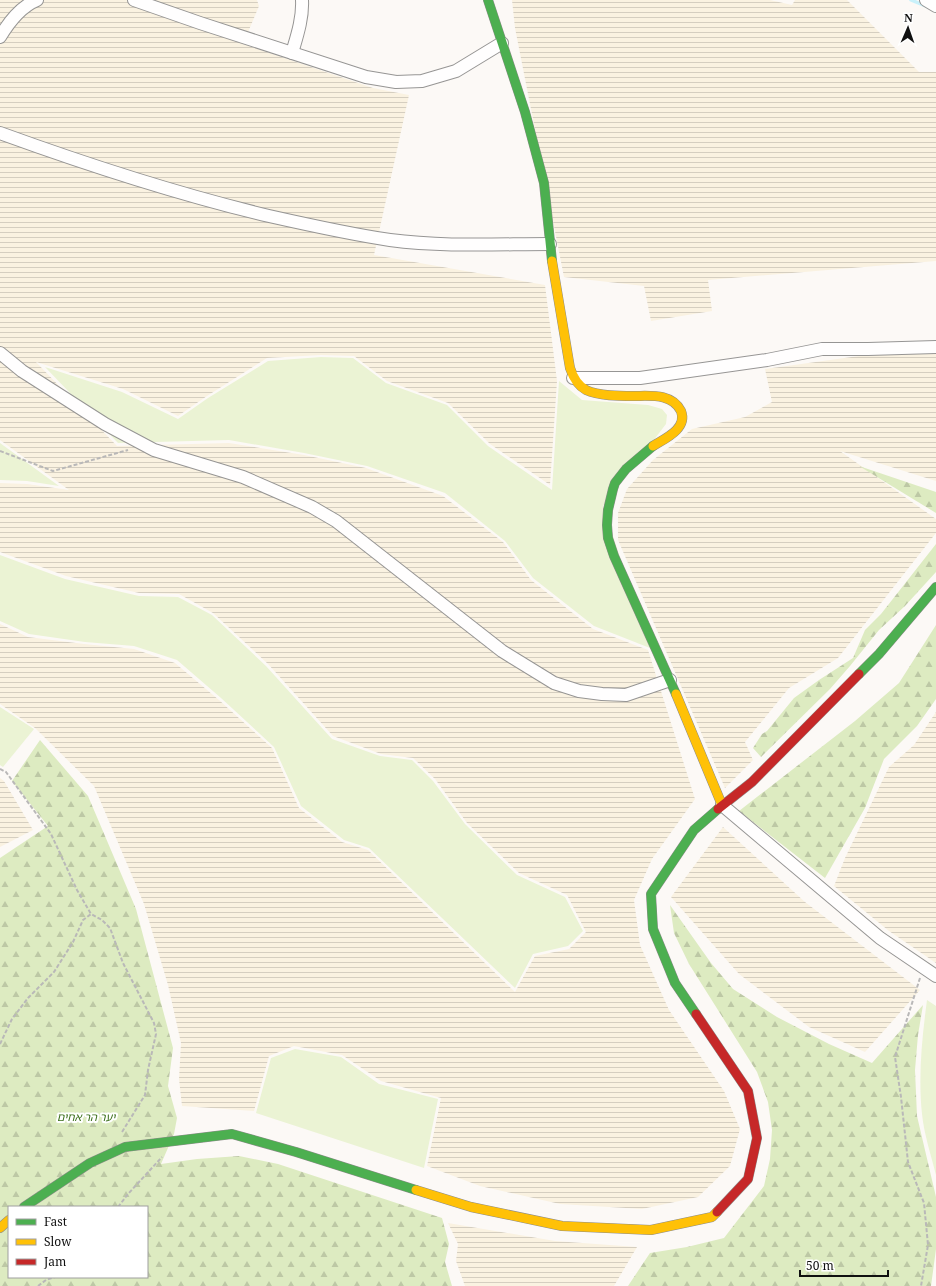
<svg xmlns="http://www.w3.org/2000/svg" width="936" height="1286" font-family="'Noto Serif','Noto Sans Hebrew',serif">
<defs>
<pattern id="farmland-rules" width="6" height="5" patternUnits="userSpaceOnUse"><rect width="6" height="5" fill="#faf2e1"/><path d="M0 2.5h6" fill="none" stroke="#d5cec0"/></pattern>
<pattern id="forest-firs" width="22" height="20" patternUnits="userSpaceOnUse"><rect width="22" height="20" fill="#ddebc1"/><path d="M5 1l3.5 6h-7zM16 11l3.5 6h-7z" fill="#bdc8a5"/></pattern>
</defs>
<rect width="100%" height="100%" fill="#fcf9f6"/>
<g fill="url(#farmland-rules)">
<polygon points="0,0 257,0 259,6 243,44 373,88 409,95 374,255 545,285 557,381 550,485 490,444 448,403 387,381 354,356 321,355 267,358 207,396 178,416 123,389 36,362 117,446 229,443 304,455 366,468 443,496 503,542 531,580 593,629 648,650 695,799 652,859 634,900 640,945 669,1010 724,1091 740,1129 730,1166 698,1197 642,1209 560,1204 480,1186 427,1166 441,1098 381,1081 342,1055 294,1046 269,1056 254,1111 182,1106 179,1079 181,1043 168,985 144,904 94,786 35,728 0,704 0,624 28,637 84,644 134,649 175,663 219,700 272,748 299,808 342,842 368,850 515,992 535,956 569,949 586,932 567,895 519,873 467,823 435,779 413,758 381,754 333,736 268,664 213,613 179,594 139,593 66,576 0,552 0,483 27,484 69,490 0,440"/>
<polygon points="512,0 770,0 792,5 795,0 847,0 919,72 936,72 936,261 708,280 712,311 651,321 644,286 564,277 515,28"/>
<polygon points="936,352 936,481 840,451 936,519 936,533 838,658 789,688 745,742 753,760 725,788 618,540 618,513 627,489 653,460 692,429 745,417 772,402 765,369 859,356"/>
<polygon points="936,712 936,963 889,931 834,886 845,858 889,767 914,745"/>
<polygon points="0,778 4,781 33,830 0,847"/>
<polygon points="723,827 805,902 920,990 865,1052 809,1027 739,974 671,897"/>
<polygon points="448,1223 555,1241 637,1247 614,1286 465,1286 456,1261 458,1244"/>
</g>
<g fill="#ebf3d4">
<polygon points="321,357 353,358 386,383 447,405 488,446 552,490 559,381 582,400 648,405 662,409 667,415 666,424 603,506 650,648 594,626 533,578 505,541 445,493 367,466 304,453 229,440 118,443 45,367 122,392 178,419 208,398 268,361"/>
<polygon points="0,443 59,486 27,481 0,480"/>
<polygon points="0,555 65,579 139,596 178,597 212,615 266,666 332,739 380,756 412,760 433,781 465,824 517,875 565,897 583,931 568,946 533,954 515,988 369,848 344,840 301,806 274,747 221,698 177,660 134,646 85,642 29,634 0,621"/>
<polygon points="0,707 34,729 3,767 0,765"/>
<path d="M927,1000L936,1006V1175C931,1155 924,1134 922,1114C918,1076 922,1038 927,1000Z"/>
<polygon points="295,1049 341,1057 379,1084 438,1099 424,1168 256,1113 271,1058"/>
</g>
<g fill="url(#forest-firs)" fill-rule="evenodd">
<polygon points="859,466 936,492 936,513"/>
<polygon points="936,544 936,572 905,606 879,630 850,666 830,689 761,757 753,748 762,734 767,731 794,698 819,680 853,658 865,630 881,614"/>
<polygon points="936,625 936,699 917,726 884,759 865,808 825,878 739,811 855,721 899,683"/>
<path d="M40,740L88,796L136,909L173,1048L168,1086L177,1118L174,1134L161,1164L197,1159L239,1156L278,1164L442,1218L449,1244L445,1262L452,1286H0V858L48,826L12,781ZM9,1207H147V1277H9Z"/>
<polygon points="670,905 711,963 733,989 777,1017 829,1044 872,1063 923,1005 918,1035 915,1070 917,1116 936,1197 936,1249 931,1286 628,1286 650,1253 687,1247 724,1238 764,1186 770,1159 772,1130 768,1102 757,1072 689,964 674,933"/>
</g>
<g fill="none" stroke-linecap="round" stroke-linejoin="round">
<polyline stroke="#c9f1fa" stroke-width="3.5" points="911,0 928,7"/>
<defs>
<g id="street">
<polyline points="134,0 200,23 366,77 396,82 422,81 456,71 502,43"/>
<polyline points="926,0 936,6"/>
<path d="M0,37C9,22 20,7 37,0"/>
<path d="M292,53C297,36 303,18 302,0"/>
<path d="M0,133C88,165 177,194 269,216C309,225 349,234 390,240C443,247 497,244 550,244"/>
<polyline points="0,353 22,371 105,424 154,450 243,477 312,507 336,521 502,651 554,683 579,691 602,694 626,695 670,680"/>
<polyline points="573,378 640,378 767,360 822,349 868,349 936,347"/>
<polyline points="722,805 880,938 936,976"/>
</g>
<g id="fast">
<polyline points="488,0 525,112 544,183 552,261"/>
<polyline points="653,446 626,469 615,483 613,489 608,510 607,525 608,538 614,556 676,694"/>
<polyline points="859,674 879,654 936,587"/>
<polyline points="696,1014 675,983 653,929 651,894 694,830 718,809"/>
<polyline points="24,1207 90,1163 125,1147 232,1134 296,1152 416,1190"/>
</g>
<g id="slow">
<path d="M552,261L570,368C573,377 577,385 586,390C599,396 619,396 634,396C650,396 672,393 681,411C688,429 664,439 653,446"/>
<polyline points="676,694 722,805"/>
<polyline points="416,1190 471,1207 562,1226 651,1230 712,1217 717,1212"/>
<polyline points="0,1228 9,1220"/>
</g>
<g id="jam">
<polyline points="718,809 752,782 859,674"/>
<polyline points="696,1014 748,1091 757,1138 748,1179 717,1212"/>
</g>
</defs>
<use href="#street" stroke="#969594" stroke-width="14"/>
<use href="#fast" stroke="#8d8c8a" stroke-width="10"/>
<use href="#slow" stroke="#8d8c8a" stroke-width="10"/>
<use href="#jam" stroke="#8d8c8a" stroke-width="10"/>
<g stroke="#b9b8b8" stroke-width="2" stroke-dasharray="4 2" stroke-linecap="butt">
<polyline points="0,451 53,471 128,450"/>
<polyline points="0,769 6,772 51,834 77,890 91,914"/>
<polyline points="920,978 895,1057 901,1097 908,1162 924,1203 928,1245 921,1286"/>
<polyline points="0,1044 12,1019 28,998 54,972 73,942 83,920 91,914 102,920 110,928 123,963 154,1023 156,1034 148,1070 145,1095 122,1132"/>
<polyline points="118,1207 128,1194 162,1157"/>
<polyline points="38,1286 46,1280 55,1277"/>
</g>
<use href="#street" stroke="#fffefe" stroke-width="12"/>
<use href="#fast" stroke="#4caf50" stroke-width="9"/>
<use href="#slow" stroke="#ffc107" stroke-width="9"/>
<use href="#jam" stroke="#c62828" stroke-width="9"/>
</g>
<g text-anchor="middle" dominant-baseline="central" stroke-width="4" stroke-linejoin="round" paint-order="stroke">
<g font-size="11" font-style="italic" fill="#3a6e1a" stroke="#fff">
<text x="86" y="1116">יער הר אחים</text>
</g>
</g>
<rect x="8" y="1206" width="140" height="72" fill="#ffffff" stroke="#9f9f9f"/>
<rect x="16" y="1219" width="20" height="6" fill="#4caf50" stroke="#9f9f9f"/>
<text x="44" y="1226" font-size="12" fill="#101010">Fast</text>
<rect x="16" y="1239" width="20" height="6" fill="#ffc107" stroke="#9f9f9f"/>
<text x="44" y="1246" font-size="12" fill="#101010">Slow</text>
<rect x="16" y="1259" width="20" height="6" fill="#c62828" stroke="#9f9f9f"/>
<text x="44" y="1266" font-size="12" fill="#101010">Jam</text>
<g transform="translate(908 28) rotate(2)" stroke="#ffffff" stroke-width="3" paint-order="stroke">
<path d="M0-3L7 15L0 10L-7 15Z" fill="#101010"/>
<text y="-6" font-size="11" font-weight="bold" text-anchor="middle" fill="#101010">N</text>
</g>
<path d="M800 1270v6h88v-6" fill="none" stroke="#101010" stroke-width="2"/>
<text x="806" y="1270" font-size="12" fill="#101010" stroke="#ffffff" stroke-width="3" paint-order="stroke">50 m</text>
</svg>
